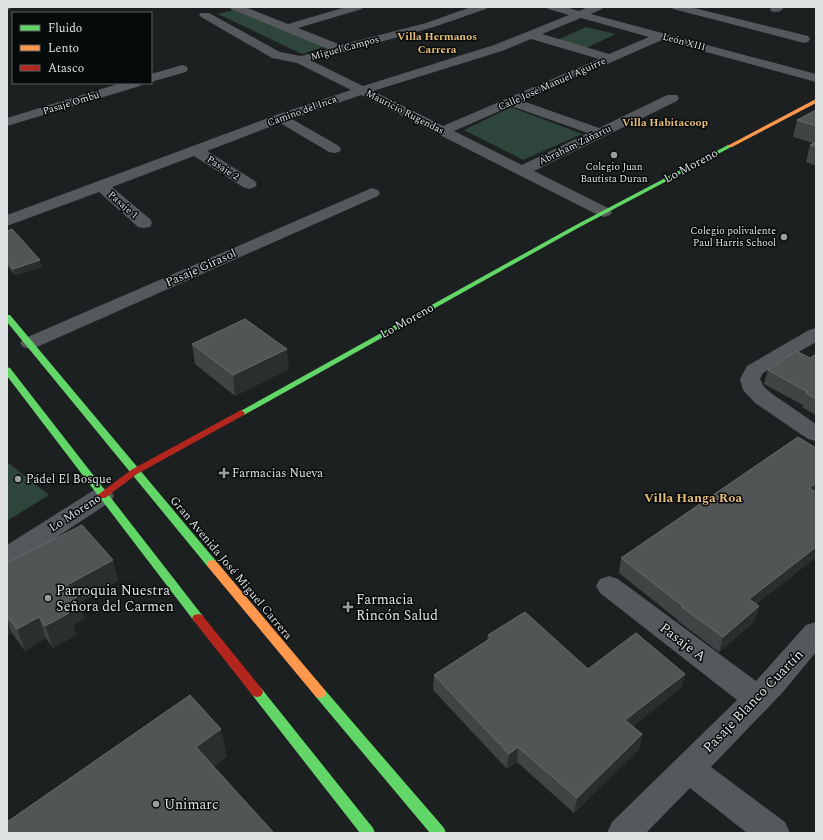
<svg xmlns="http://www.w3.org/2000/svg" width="823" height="840" font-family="Spectral,serif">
<rect width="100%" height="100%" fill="#1c2021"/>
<g fill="#2d453b">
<polygon points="234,10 327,46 302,54 218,14"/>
<polygon points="586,27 616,34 586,48 557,40"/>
<polygon points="511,107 582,134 523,160 464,130"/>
<polygon points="7,462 49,495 7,521"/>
</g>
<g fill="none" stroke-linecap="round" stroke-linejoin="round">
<g fill="#55585c" fill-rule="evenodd">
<polygon points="7,7 13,7 8,10"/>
<path d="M230,7H245L288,24L346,7H363L362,9L298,28L341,45L426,23L471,7H487L486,9L434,27L312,61L363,86L494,45L569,15L548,9L547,7H565L579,11L588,7H603L602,9L591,14L816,74V82L662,40L523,101L599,128L667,95H677L679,98L677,101L534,171L610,209L612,212L610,215L604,217L598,215L361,95L292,119L339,146L341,149L339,152L334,153L329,152L280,123L207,151L255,181L257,184L255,187L249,189L243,187L194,156L112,187L150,219L152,223L150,227L144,228L138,227L99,192L7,226V215L276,115L351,90L297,63L272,58L201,17L199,15L201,13H209L280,52L301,56L328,49L231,9ZM581,18L649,37L609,54L542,34ZM531,39L599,59L443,126L373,91L502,51ZM511,106L588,133L522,165L454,131Z"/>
<polygon points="672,7 690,7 808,36 810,39 808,42 804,43 673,9"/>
<path d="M771,7H784C781,12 776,13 771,11L770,9Z"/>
<polygon points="182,65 186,66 188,69 186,72 151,82 151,74"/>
<polygon points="121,83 141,83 140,86 7,126 7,118"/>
<polygon points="372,188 378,190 380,193 378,196 37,347 30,349 23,347 20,343 23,339"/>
<polygon points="816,328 816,342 763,373 760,379 764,387 771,393 816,424 816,441 808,439 755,403 743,390 740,379 747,366 809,330"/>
<polygon points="102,488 110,490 114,496 110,502 16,564 7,566 7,545 94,490"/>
<polygon points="609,576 618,579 756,681 806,625 816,622 816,652 783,692 711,767 785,822 790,833 747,833 690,788 646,833 607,833 612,822 737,700 600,593 596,586 600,579"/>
</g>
<g fill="#63d668" fill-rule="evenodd">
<polygon points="728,145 733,146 578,228 244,415 238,415 237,413 574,226"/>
<polygon points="7,315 10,315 216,561 217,564 216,567 212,568 208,567 7,322"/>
<polygon points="7,367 10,368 202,615 204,618 202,621 198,622 194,621 7,376"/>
<polygon points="257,687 261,688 373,828 375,833 360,833 253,696 251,692 253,688"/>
<polygon points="320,688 324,689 444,828 446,833 430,833 316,697 314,693 316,689"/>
</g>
<g fill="#ff974d" fill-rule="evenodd">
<polygon points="816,99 816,103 732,147 727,146"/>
<polygon points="212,560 216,561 324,689 326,693 324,697 320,698 316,697 208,567 207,564 208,561"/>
</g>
<g fill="#b3261e" fill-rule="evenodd">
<polygon points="241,410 245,413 244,415 137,474 105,498 99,498 97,496 99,494 131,470"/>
<polygon points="198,614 202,615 261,688 263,692 261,696 257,697 253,696 194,621 192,618 194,615"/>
</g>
</g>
<g fill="#414444">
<polygon points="816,110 816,166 806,162 810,145 813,143 793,137 797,120"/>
<polygon points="7,231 42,267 15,275 7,266"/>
<polygon points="192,344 289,369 235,396 195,364"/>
<polygon points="816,354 816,415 802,407 803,405 764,384 768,370 810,358"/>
<polygon points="816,448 816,558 815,558 756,604 755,621 719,652 678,621 678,620 619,573 621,558"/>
<polygon points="7,563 118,581 79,603 84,619 73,625 76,635 53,648 46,638 25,651 12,633 7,636"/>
<polygon points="488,635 588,669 685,674 681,688 633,726 642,734 639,749 574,813 517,762 507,769 433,690 434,675 487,641"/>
</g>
<g fill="#2b2e2f">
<polygon points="40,260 42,267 15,275 13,269"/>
<polygon points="287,349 289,369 235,396 233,375"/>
<polygon points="816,483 816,494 809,488"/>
<polygon points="816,547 816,556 815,558 744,614 749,599"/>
<polygon points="113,560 118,581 79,603 84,619 73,625 76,635 53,648 45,626 63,605 67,585"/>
<polygon points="759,606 755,621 719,652 723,637"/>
<polygon points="39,617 46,638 25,651 17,629"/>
<polygon points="7,620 12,633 7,636"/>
<polygon points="685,674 681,688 622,735 625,720"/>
<polygon points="221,729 227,757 203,775 196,747"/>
<polygon points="642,734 639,749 574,813 577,798"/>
<polygon points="518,747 517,762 507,769 509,754"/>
</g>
<g fill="#525555" stroke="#676b6b">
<polygon points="816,110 816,126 797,120"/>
<polygon points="816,142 816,147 810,145"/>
<polygon points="12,229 40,260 13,269 7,261 7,231"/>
<polygon points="245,319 287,349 233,375 192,344"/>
<polygon points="796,351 810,358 816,354 816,399 806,393 808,392 768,370"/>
<polygon points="798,437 816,448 816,483 809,488 816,492 816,547 749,599 759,606 723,637 682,607 683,606 621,558"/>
<polygon points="82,525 113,560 67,585 77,597 63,605 69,613 45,626 39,617 17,629 7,616 7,563"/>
<polygon points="525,612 588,669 636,633 685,674 625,720 642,734 577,798 518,747 509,754 434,675 491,638 488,635"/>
<polygon points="190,695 221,729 196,747 274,833 7,833 7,822"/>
</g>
<g fill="#999e9f" stroke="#070a0b" stroke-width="1.5">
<circle cx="614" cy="155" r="4"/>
<circle cx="784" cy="237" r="4"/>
<path d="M222 467h4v4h4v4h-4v4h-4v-4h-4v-4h4z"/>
<circle cx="18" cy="479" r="4"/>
<circle cx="48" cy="598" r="4"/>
<path d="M346 601h4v4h4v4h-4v4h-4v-4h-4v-4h4z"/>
<circle cx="156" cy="804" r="4"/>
</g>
<g text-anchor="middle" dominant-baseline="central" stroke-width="3" stroke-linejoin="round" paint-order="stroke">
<g font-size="10" fill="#dde2e3" stroke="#070a0b">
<text transform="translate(684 42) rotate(15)">León XIII</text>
<text transform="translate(345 48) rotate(-15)">Miguel Campos</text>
<text transform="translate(552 84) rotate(-24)">Calle José Manuel Aguirre</text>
<text transform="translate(71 103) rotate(-17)">Pasaje Ombú</text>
<text transform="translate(302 111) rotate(-20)">Camino del Inca</text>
<text transform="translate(405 112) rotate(27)">Mauricio Rugendas</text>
<text transform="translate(575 145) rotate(-26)">Abraham Zañartu</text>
<text transform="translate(223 168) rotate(33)">Pasaje 2</text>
<text transform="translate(123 205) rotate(41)">Pasaje 1</text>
</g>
<g font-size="10" fill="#dde2e3" stroke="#070a0b">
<text x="614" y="167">Colegio Juan<tspan x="614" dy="12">Bautista Duran</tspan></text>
<text x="776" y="231" text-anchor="end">Colegio polivalente<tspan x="776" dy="12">Paul Harris School</tspan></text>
</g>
<g font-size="11" font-weight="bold" fill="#e8be79" stroke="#070a0b">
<text x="437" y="36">Villa Hermanos<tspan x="437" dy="13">Carrera</tspan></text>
<text x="665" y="122">Villa Habitacoop</text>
</g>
<g font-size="12" fill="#dde2e3" stroke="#070a0b">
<text transform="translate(691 166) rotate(-28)">Lo Moreno</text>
<text transform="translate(201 268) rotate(-24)">Pasaje Girasol</text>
<text transform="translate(407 321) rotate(-29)">Lo Moreno</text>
<text transform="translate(75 513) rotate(-33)">Lo Moreno</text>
<text transform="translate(231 568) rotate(50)">Gran Avenida José Miguel Carrera</text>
</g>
<g font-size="12" fill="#dde2e3" stroke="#070a0b" text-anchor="start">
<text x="232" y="473">Farmacias Nueva</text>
<text x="26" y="479">Pádel El Bosque</text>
</g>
<g font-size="13" font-weight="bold" fill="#e8be79" stroke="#070a0b">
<text x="693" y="498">Villa Hanga Roa</text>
</g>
<g font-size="14" fill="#dde2e3" stroke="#070a0b" text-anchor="start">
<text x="56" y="590">Parroquia Nuestra<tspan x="56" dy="16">Señora del Carmen</tspan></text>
<text x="356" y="599">Farmacia<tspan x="356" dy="16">Rincón Salud</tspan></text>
<text x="164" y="804">Unimarc</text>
</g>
<g font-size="14" fill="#dde2e3" stroke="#070a0b">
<text transform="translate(683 642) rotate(37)">Pasaje A</text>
<text transform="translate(753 701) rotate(-46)">Pasaje Blanco Cuartín</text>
</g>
</g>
<rect width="823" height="840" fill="none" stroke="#dde2e3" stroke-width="16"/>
<rect x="12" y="12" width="140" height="72" fill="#070a0b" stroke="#5d6061"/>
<rect x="20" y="25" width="20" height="6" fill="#63d668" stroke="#5d6061"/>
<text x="48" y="32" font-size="12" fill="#dde2e3">Fluido</text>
<rect x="20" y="45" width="20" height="6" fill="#ff974d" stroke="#5d6061"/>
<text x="48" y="52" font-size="12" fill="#dde2e3">Lento</text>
<rect x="20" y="65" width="20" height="6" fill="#b3261e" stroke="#5d6061"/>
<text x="48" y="72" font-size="12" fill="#dde2e3">Atasco</text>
</svg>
